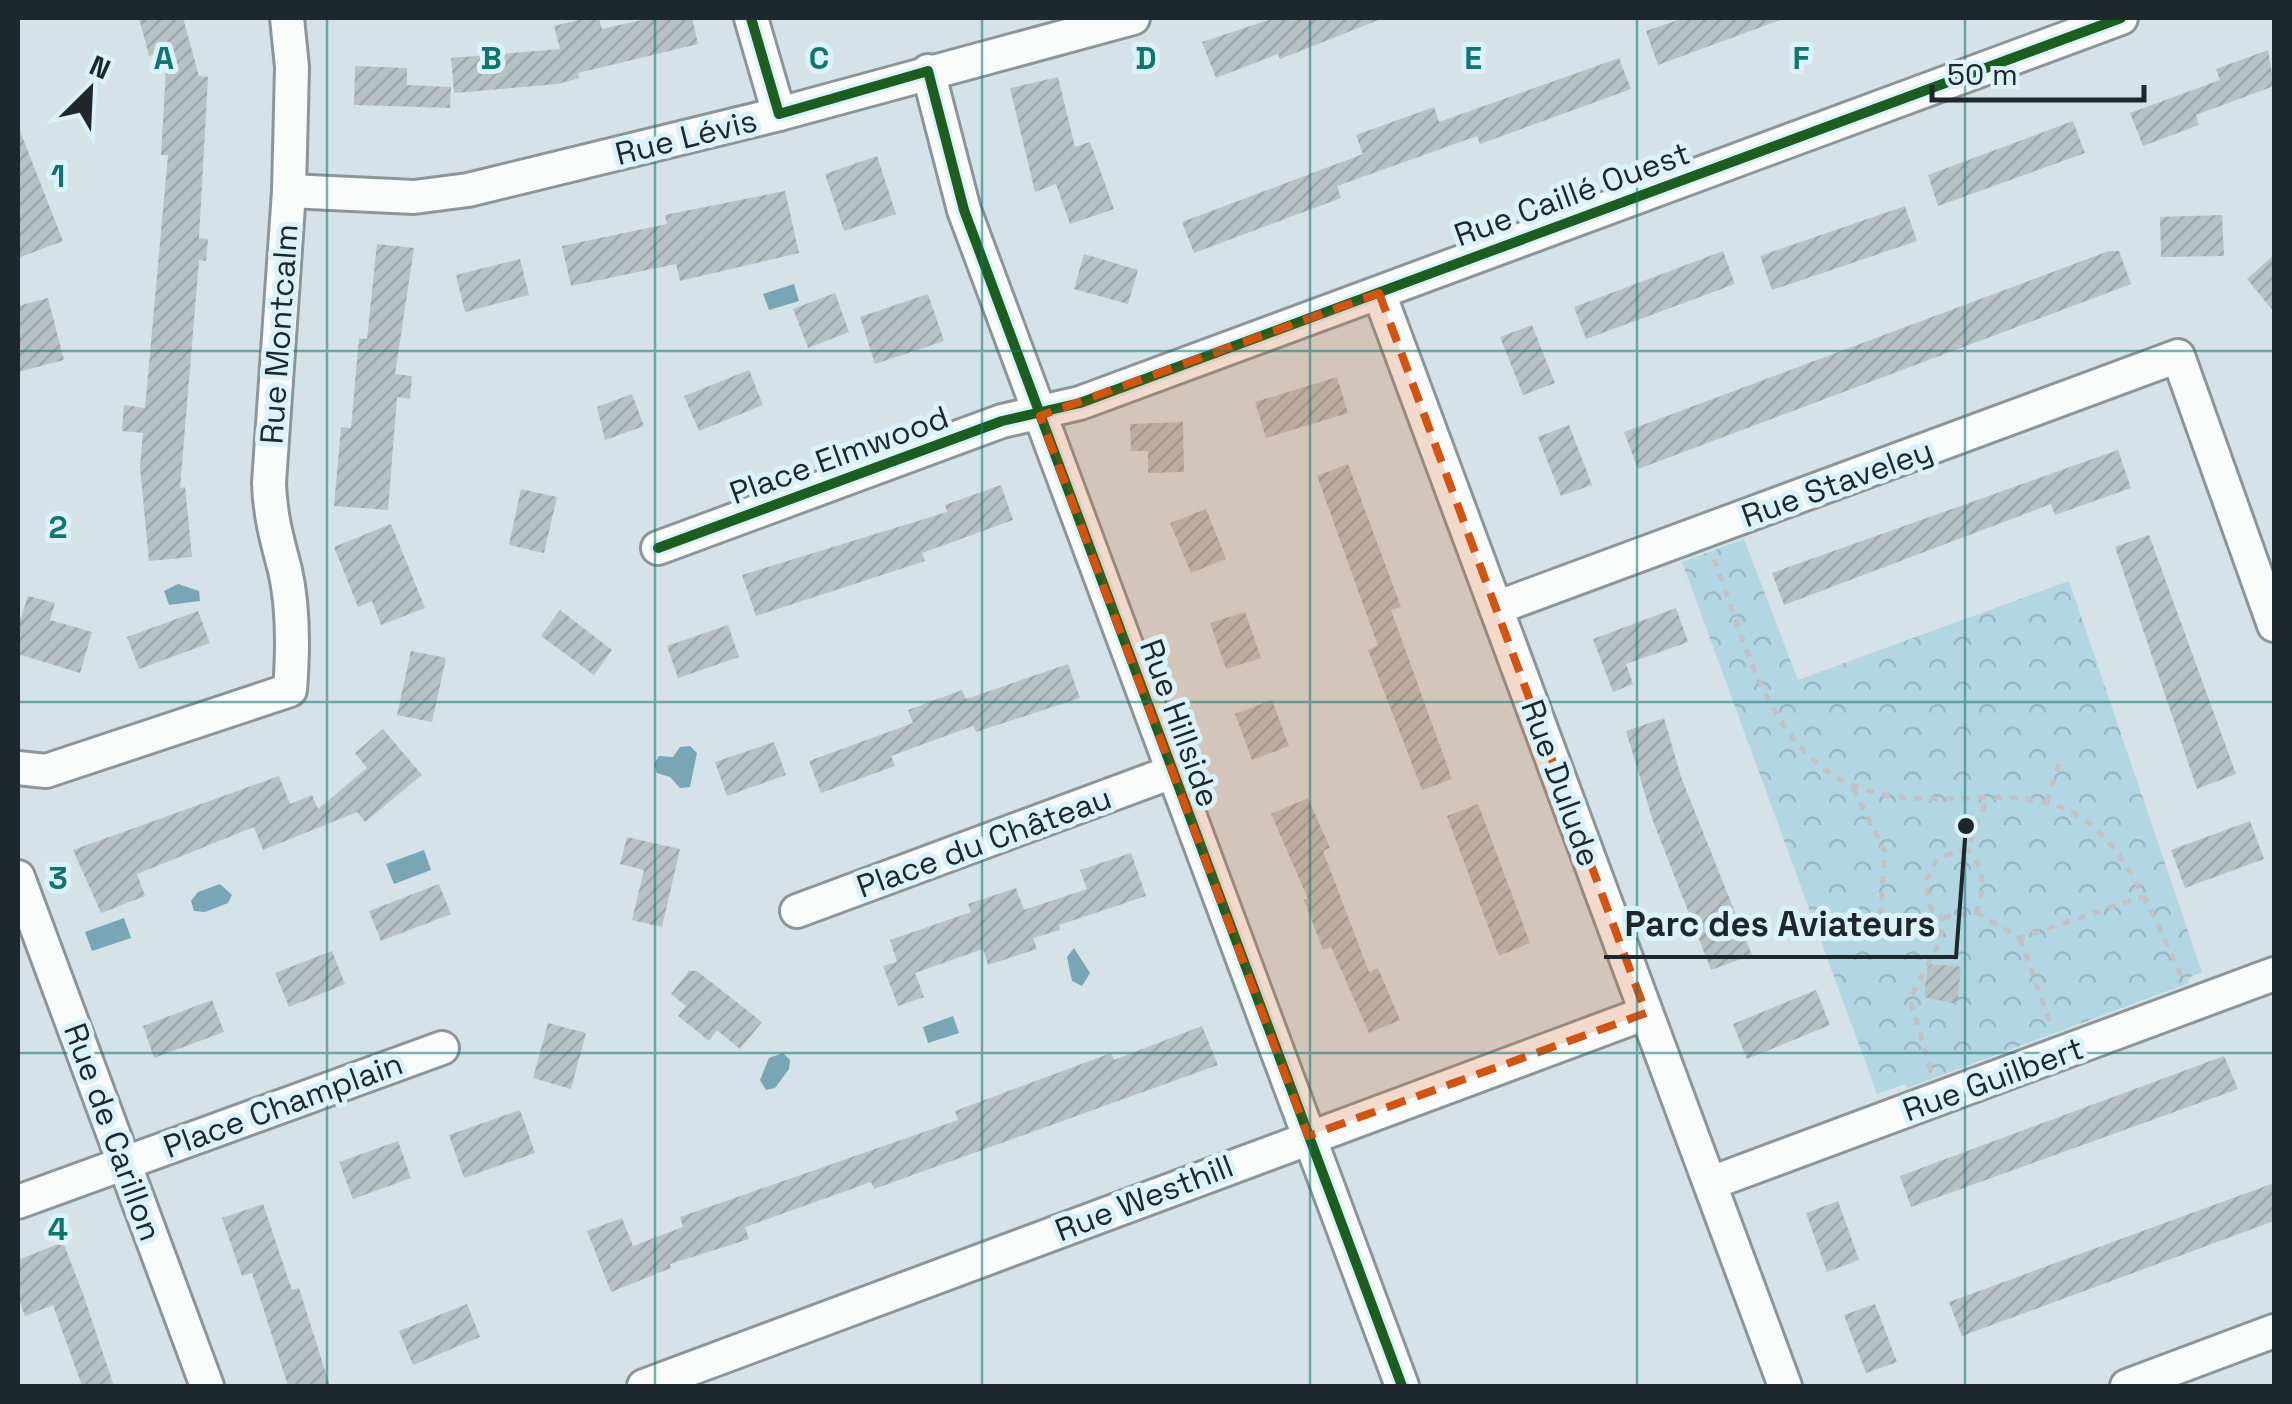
<svg xmlns="http://www.w3.org/2000/svg" width="2292" height="1404" font-family="'Space Grotesk',sans-serif">
<defs>
<pattern id="forest-crowns" width="20" height="18" patternUnits="userSpaceOnUse" patternTransform="scale(2.5)"><rect width="20" height="18" fill="#b3d6e3"/><path d="M2 6a3 3 0 1 1 6 0M12 15a3 3 0 1 1 6 0" fill="none" stroke="#9ab8c3"/></pattern>
<pattern id="building-hatch" width="6" height="6" patternUnits="userSpaceOnUse" patternTransform="scale(2.5)"><rect width="6" height="6" fill="#b8c2c5"/><path d="M-1 1l2-2M0 6l6-6M5 7l2-2" fill="none" stroke="#9ea7a9"/></pattern>
</defs>
<rect width="100%" height="100%" fill="#d5e2e7"/>
<polygon fill="url(#forest-crowns)" points="1744,539 1798,680 2069,581 2202,972 2188,978 2189,983 1907,1088 1905,1084 1877,1094 1682,562"/>
<g fill="#78a6b6">
<polygon points="794,284 799,301 769,310 763,294"/>
<polygon points="178,584 199,591 200,601 169,605 164,591"/>
<polygon points="690,746 697,753 690,787 680,788 670,777 657,773 654,764 659,756 673,757 680,747"/>
<polygon points="424,850 431,870 394,884 386,864"/>
<polygon points="220,884 232,895 228,903 205,912 194,911 191,901 198,892"/>
<polygon points="124,918 131,938 92,951 85,932"/>
<polygon points="1074,948 1090,973 1082,986 1072,981 1067,957"/>
<polygon points="953,1016 959,1033 928,1043 923,1027"/>
<polygon points="783,1053 790,1060 789,1069 775,1088 766,1090 760,1080 769,1058"/>
</g>
<g fill="url(#building-hatch)">
<polygon points="139,18 183,18 199,76 208,77 199,238 208,239 206,261 199,260 180,488 185,487 192,557 149,561 140,467 143,433 122,431 124,405 145,408 168,155 161,155 167,51 149,56"/>
<polygon points="587,18 599,18 602,29 651,18 692,18 698,44 578,73 579,78 558,84 454,93 451,58 560,49 554,26"/>
<polygon points="1274,18 1381,18 1381,19 1280,59 1278,54 1216,78 1202,42"/>
<polygon points="1684,18 1780,18 1780,20 1658,65 1646,31"/>
<polygon points="2268,50 2274,86 2196,115 2199,125 2143,146 2130,113 2220,80 2216,69"/>
<polygon points="1619,58 1631,89 1480,144 1477,136 1337,186 1341,198 1194,253 1182,222 1363,154 1356,135 1434,107 1439,122"/>
<polygon points="355,66 407,68 407,85 451,87 450,108 354,105"/>
<polygon points="1058,77 1075,147 1090,142 1114,209 1070,224 1056,184 1035,192 1010,88"/>
<polygon points="2073,121 2085,153 1938,206 1928,175"/>
<polygon points="18,126 63,241 18,258"/>
<polygon points="877,156 896,214 844,231 825,174"/>
<polygon points="785,191 799,253 680,281 676,264 571,286 562,246 667,224 665,215"/>
<polygon points="1905,206 1917,241 1772,290 1760,256"/>
<polygon points="2222,215 2224,256 2161,257 2160,217"/>
<polygon points="377,244 414,248 395,374 412,376 410,399 397,397 388,510 334,506 341,427 351,428 359,338 367,339"/>
<polygon points="1723,251 1735,284 1586,339 1574,307"/>
<polygon points="2109,251 2119,251 2131,284 1638,469 1624,432"/>
<polygon points="1084,254 1138,270 1128,304 1074,289"/>
<polygon points="2274,255 2274,312 2247,279"/>
<polygon points="520,259 529,295 465,312 456,275"/>
<polygon points="835,293 849,332 808,348 793,309"/>
<polygon points="928,294 944,341 875,364 860,317"/>
<polygon points="48,298 64,360 18,372 18,306"/>
<polygon points="1532,325 1555,383 1523,395 1500,337"/>
<polygon points="749,370 763,405 699,431 684,396"/>
<polygon points="1337,377 1348,413 1266,438 1255,402"/>
<polygon points="632,394 644,426 605,440 597,407"/>
<polygon points="1183,422 1184,472 1148,473 1148,451 1131,451 1130,424"/>
<polygon points="1569,425 1592,485 1561,496 1538,437"/>
<polygon points="2118,450 2131,488 2055,515 2051,504 1784,605 1772,573"/>
<polygon points="1348,464 1401,607 1391,610 1452,779 1422,790 1368,650 1378,646 1317,476"/>
<polygon points="1001,485 1013,520 922,553 925,561 756,616 742,575 947,512 945,505"/>
<polygon points="521,489 557,497 544,553 509,545"/>
<polygon points="1206,509 1226,559 1191,573 1170,523"/>
<polygon points="391,524 425,608 381,625 372,601 358,607 334,547"/>
<polygon points="2149,535 2236,774 2197,789 2115,547"/>
<polygon points="28,596 55,603 50,620 92,632 80,673 18,654 18,626"/>
<polygon points="1676,608 1688,642 1626,664 1633,684 1613,692 1593,639"/>
<polygon points="560,610 612,650 594,675 541,636"/>
<polygon points="198,611 210,643 139,669 127,637"/>
<polygon points="1245,612 1261,658 1226,669 1210,623"/>
<polygon points="728,625 739,657 678,678 667,646"/>
<polygon points="411,651 446,658 432,722 397,715"/>
<polygon points="1068,664 1080,698 976,732 973,726 891,756 895,766 821,793 809,761 913,723 908,710 962,690 966,699"/>
<polygon points="1272,700 1289,746 1252,760 1235,714"/>
<polygon points="1664,718 1681,777 1752,955 1711,970 1653,821 1626,731"/>
<polygon points="383,729 422,775 365,822 357,812 263,850 254,827 137,874 145,896 101,913 73,850 279,776 290,804 312,795 318,809 367,768 355,753"/>
<polygon points="774,742 786,775 727,796 715,762"/>
<polygon points="1308,798 1330,848 1323,851 1369,972 1378,968 1400,1020 1369,1033 1331,947 1323,950 1304,900 1308,899 1271,814"/>
<polygon points="1478,804 1530,943 1499,956 1447,816"/>
<polygon points="2250,821 2264,859 2185,888 2171,850"/>
<polygon points="627,837 680,849 662,927 632,920 644,870 620,864"/>
<polygon points="1131,853 1146,896 1059,925 1060,930 1033,938 1037,949 988,965 983,949 915,973 924,997 898,1006 883,966 897,962 890,940 971,912 968,904 1016,888 1024,910 1087,889 1080,870"/>
<polygon points="439,884 451,914 381,941 369,911"/>
<polygon points="332,951 345,984 289,1007 275,973"/>
<polygon points="1928,964 1961,967 1957,1004 1924,997"/>
<polygon points="689,971 697,971 762,1022 740,1049 717,1030 709,1041 678,1016 686,1006 671,994"/>
<polygon points="1816,990 1830,1025 1747,1059 1733,1024"/>
<polygon points="212,1000 224,1032 154,1058 143,1026"/>
<polygon points="548,1023 586,1033 571,1089 533,1078"/>
<polygon points="1202,1026 1218,1065 874,1189 871,1182 745,1227 749,1239 670,1264 671,1268 611,1292 587,1231 622,1218 633,1246 683,1227 680,1217 958,1120 955,1111 1111,1053 1114,1060"/>
<polygon points="2224,1056 2238,1089 1911,1207 1900,1176"/>
<polygon points="520,1110 535,1153 464,1178 449,1135"/>
<polygon points="398,1141 411,1178 353,1199 339,1162"/>
<polygon points="2274,1183 2274,1221 1962,1336 1949,1302"/>
<polygon points="1838,1201 1859,1260 1827,1272 1806,1213"/>
<polygon points="263,1204 292,1290 299,1288 330,1386 288,1386 252,1273 242,1276 222,1218"/>
<polygon points="63,1242 83,1294 114,1386 82,1386 53,1305 25,1316 18,1297 18,1260"/>
<polygon points="467,1304 480,1337 413,1365 399,1331"/>
<polygon points="1875,1304 1897,1362 1866,1373 1844,1315"/>
</g>
<g fill="none" stroke-linecap="round" stroke-linejoin="round">
<defs>
<g id="minor">
<polyline points="751,18 779,114"/>
<polyline points="928,71 964,210 1402,1386"/>
<polyline points="289,191 414,197 468,190 779,114 1133,18"/>
<polyline points="1379,293 1785,1386"/>
<polyline points="658,548 1002,421 1080,403 2121,18"/>
<polyline points="1496,608 2178,356 2274,625"/>
<path d="M18,768L46,771L290,690C293,651 294,609 285,570C277,540 270,515 269,483L289,191L292,67L287,18"/>
<polyline points="18,877 207,1386"/>
<polyline points="797,911 1172,772"/>
<polyline points="1711,1183 2274,974"/>
<polyline points="18,1202 442,1048"/>
<polyline points="644,1386 1646,1013"/>
<polyline points="2127,1386 2274,1331"/>
</g>
</defs>
<use href="#minor" stroke="#8c9699" stroke-width="38"/>
<g stroke="#bfc3c5" stroke-width="5" stroke-dasharray="8 8" stroke-linecap="butt">
<path d="M1714,559C1738,622 1757,701 1804,751C1897,848 2020,753 2100,833C2136,869 2160,931 2182,977"/>
<polyline points="1853,788 1885,852 1879,938"/>
<polyline points="2047,802 2059,763"/>
<polyline points="1976,912 2020,938 2141,897"/>
<path d="M1943,918L1976,912C1985,888 1986,868 1967,849"/>
<polyline points="2020,938 2051,1025"/>
<polyline points="1931,1071 1910,999 1940,941 1943,918 1931,909 1925,882 1938,858 1967,849 1986,801"/>
</g>
<use href="#minor" stroke="#f9fbfb" stroke-width="32"/>
<defs>
<g id="cycleway">
<polyline points="751,18 779,114 928,71 964,210 1402,1386"/>
<polyline points="658,548 1002,421 1080,403 2121,18"/>
</g>
</defs>
<use href="#cycleway" stroke="#dbf2fb" stroke-width="16"/>
<use href="#cycleway" stroke="#1b5e20" stroke-width="10"/>
</g>
<path fill="#d4540f" fill-opacity="0.2" stroke="#d4540f" stroke-width="8" stroke-dasharray="20 12" stroke-linejoin="round" d="M1379,293L1646,1013L1308,1136L1040,416Z"/>
<path fill="none" stroke="#0f766e" stroke-width="2.5" stroke-opacity="0.55" d="M327,18V1386M655,18V1386M982,18V1386M1310,18V1386M1637,18V1386M1965,18V1386M18,351H2274M18,702H2274M18,1053H2274"/>
<g text-anchor="middle" dominant-baseline="central" stroke-width="10" stroke-linejoin="round" paint-order="stroke">
<g font-size="32" fill="#1e272b" stroke="#dbf2fb">
<text transform="translate(686 137) rotate(-14)">Rue Lévis</text>
<text transform="translate(1572 194) rotate(-20)">Rue Caillé Ouest</text>
<text transform="translate(279 334) rotate(-86)">Rue Montcalm</text>
<text transform="translate(839 455) rotate(-20)">Place Elmwood</text>
<text transform="translate(1837 483) rotate(-20)">Rue Staveley</text>
<text transform="translate(1180 723) rotate(70)">Rue Hillside</text>
<text transform="translate(1561 783) rotate(70)">Rue Dulude</text>
<text transform="translate(984 842) rotate(-20)">Place du Château</text>
<text transform="translate(1993 1079) rotate(-20)">Rue Guilbert</text>
<text transform="translate(283 1105) rotate(-20)">Place Champlain</text>
<text transform="translate(113 1132) rotate(70)">Rue de Carillon</text>
<text transform="translate(1144 1198) rotate(-21)">Rue Westhill</text>
</g>
</g>
<g font-size="32" text-anchor="middle" font-weight="bold" fill="#0f766e" stroke="#dbf2fb" stroke-width="10" stroke-linejoin="round" paint-order="stroke">
<text x="164" y="69">A</text>
<text x="491" y="69">B</text>
<text x="819" y="69">C</text>
<text x="1146" y="69">D</text>
<text x="1473" y="69">E</text>
<text x="1801" y="69">F</text>
<text x="58" y="187">1</text>
<text x="58" y="538">2</text>
<text x="58" y="889">3</text>
<text x="58" y="1240">4</text>
</g>
<path fill="none" stroke="#1e272b" stroke-width="4" d="M1966 826L1956 957H1604"/>
<circle fill="#1e272b" stroke="#dbf2fb" stroke-width="4" cx="1966" cy="826" r="10"/>
<g font-size="35" text-anchor="middle" font-weight="bold" fill="#1e272b" stroke="#dbf2fb" stroke-width="10" stroke-linejoin="round" paint-order="stroke">
<text x="1780" y="936">Parc des Aviateurs</text>
</g>
<rect width="2292" height="1404" fill="none" stroke="#1e272b" stroke-width="40"/>
<g transform="translate(90 90) rotate(24)" stroke="#dbf2fb" stroke-width="8" paint-order="stroke">
<path d="M0-8L18 38L0 25L-18 38Z" fill="#1e272b"/>
<text y="-15" font-size="28" font-weight="bold" text-anchor="middle" fill="#1e272b">N</text>
</g>
<path d="M1932 85v15h212v-15" fill="none" stroke="#1e272b" stroke-width="5"/>
<text x="1947" y="85" font-size="30" fill="#1e272b" stroke="#dbf2fb" stroke-width="8" paint-order="stroke">50 m</text>
</svg>
